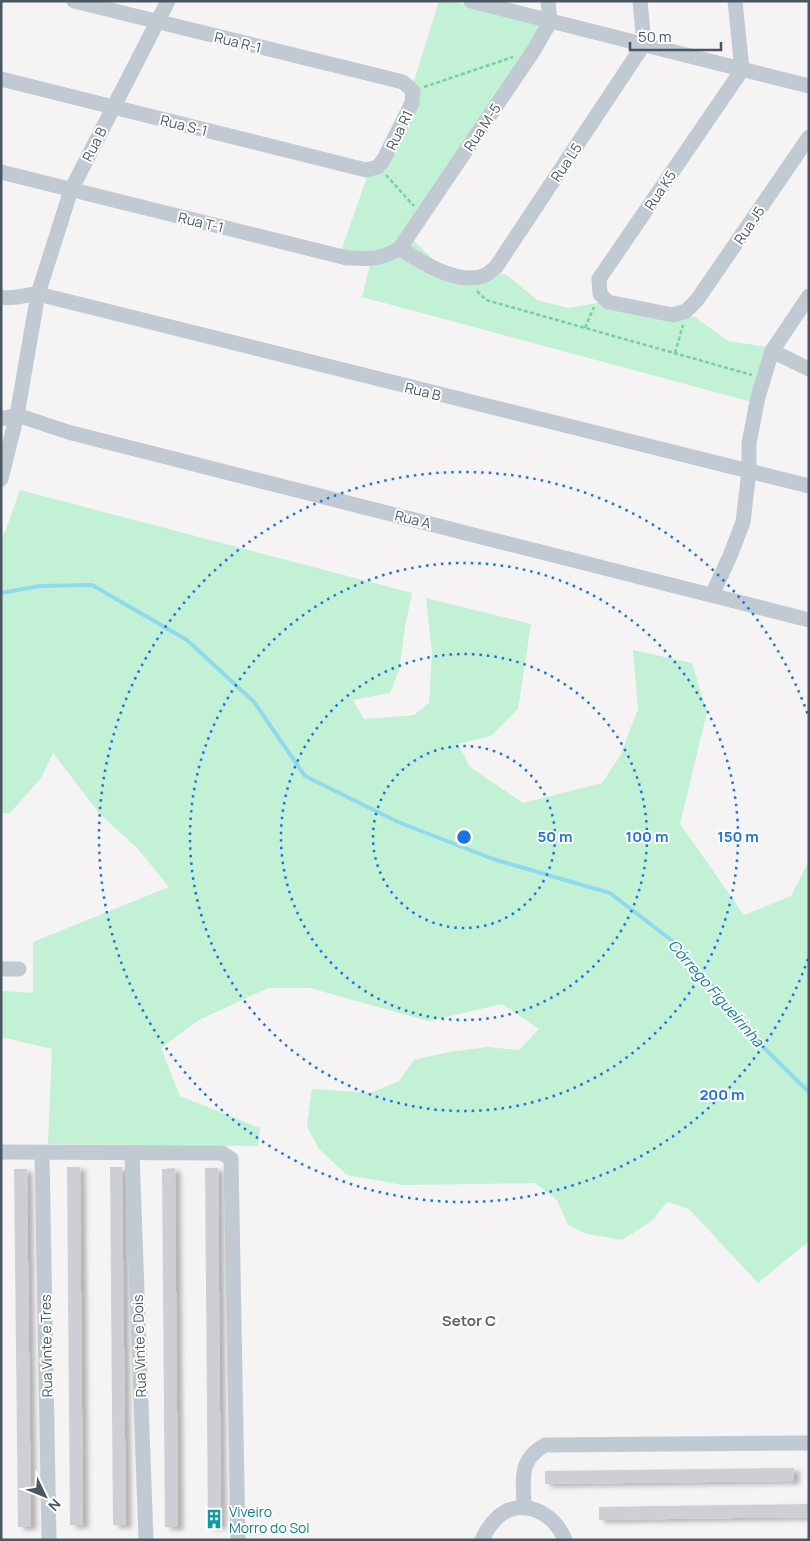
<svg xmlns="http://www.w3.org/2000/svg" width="810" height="1541" font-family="Manrope,sans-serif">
<defs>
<filter id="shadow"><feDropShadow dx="5.5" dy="3" stdDeviation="2.5" flood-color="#0004"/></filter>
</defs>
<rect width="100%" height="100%" fill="#f5f3f3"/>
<g fill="#c3f1d5">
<polygon points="439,1 450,1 544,24 401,235 415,242 441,267 507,275 537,300 568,308 596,303 695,317 728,341 768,347 752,402 362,297 372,257 341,251 367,177 413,84"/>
<polygon points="20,490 412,593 405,627 399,670 390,693 353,700 364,719 414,715 429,703 432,653 426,598 531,624 518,709 491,736 458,744 470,767 523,803 602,783 620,756 638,709 633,650 692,663 707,712 680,824 744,915 791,896 807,865 809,846 809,1241 758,1283 689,1209 667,1202 652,1221 622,1240 587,1234 568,1225 557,1200 535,1183 403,1185 347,1175 319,1149 307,1127 312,1089 370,1093 399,1081 414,1060 449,1052 488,1047 519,1050 539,1029 502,1004 428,1021 310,988 268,988 199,1020 161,1048 180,1096 260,1128 258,1146 48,1144 52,1049 1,1037 1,991 33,993 33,942 169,887 138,849 99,813 53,753 41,778 10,813 1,813 1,537 5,532"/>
</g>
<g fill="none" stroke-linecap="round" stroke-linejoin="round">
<polyline stroke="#90daee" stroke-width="4" points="1,593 40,586 92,585 187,640 254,702 305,776 398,822 493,859 610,893 679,946 755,1039 809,1092"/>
</g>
<g fill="#cdcfd5" filter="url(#shadow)">
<polygon points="67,1167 80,1167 83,1525 70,1525"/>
<polygon points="110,1167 122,1167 126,1525 113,1525"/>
<polygon points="175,1168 178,1527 165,1527 162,1169"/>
<polygon points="205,1168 218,1168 221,1526 208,1527"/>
<polygon points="14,1169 27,1169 31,1527 18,1527"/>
<polygon points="794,1468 794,1481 545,1484 545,1471"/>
<polygon points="809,1504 809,1517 599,1520 599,1507"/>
</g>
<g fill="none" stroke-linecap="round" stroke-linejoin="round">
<g stroke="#7ad0a6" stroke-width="2.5" stroke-dasharray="4 2.5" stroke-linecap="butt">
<polyline points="424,87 513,57"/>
<polyline points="386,175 414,206"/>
<polyline points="477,291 486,300 752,375"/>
<polyline points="585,328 594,307"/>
<polyline points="675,353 683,325"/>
</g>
<g stroke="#c1cad2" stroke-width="15">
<polyline points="471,1 809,86"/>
<polyline points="735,1 742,70 599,279 600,294 608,302 673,315 686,311 697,300 809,137"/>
<polyline points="1,79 366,170 378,167 384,159 412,103 413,91 403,82 74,1"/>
<path d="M1,172L347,258C369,259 381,260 400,248L534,50L550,22L548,1"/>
<path d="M400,248C420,262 458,285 483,276C487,275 492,270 496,267L644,44L640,1"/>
<path d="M1,297C14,300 26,294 38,294L809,486"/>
<polyline points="772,351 809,369"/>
<polyline points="1,419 17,415 68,432 809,620"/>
<polyline points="1,479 17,415 38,294 71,190 168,1"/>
<polyline points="712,595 730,556 743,522 749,471 749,443 758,397 772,351 809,296"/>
<polyline points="1,969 19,969"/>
<polyline points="1,1152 222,1153 231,1159 238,1540"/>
<polyline points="42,1153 49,1540"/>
<polyline points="132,1153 146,1540"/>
<path d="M524,1508C524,1480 517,1461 545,1445L809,1443"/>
<path d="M482,1540C486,1531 491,1523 498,1517C522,1496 555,1513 565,1540"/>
</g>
</g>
<g fill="none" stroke="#1a73e8" stroke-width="2.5" stroke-dasharray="2.5 5">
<circle cx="464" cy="837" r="91"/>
<circle cx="464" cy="837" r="183"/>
<circle cx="464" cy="837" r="274"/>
<path d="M808 959A365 365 0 1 1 808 715"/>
</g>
<defs>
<symbol id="building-bare" viewBox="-9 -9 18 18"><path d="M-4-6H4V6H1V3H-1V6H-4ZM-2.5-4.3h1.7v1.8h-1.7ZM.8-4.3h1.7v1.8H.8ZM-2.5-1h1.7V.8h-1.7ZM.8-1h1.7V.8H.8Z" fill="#0f9aa8" stroke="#fff" stroke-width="2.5" paint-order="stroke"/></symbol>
</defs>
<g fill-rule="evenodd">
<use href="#building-bare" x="200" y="1505" width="28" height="28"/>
</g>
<g text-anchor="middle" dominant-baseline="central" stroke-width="4" stroke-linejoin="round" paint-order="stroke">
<g font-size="14" fill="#4a5661" stroke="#fff">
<text transform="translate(238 42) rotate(14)">Rua R-1</text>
<text transform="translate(184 125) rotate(14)">Rua S-1</text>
<text transform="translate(482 127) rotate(-56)">Rua M-5</text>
<text transform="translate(399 130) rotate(-64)">Rua R1</text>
<text transform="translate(94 144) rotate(-63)">Rua B</text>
<text transform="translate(566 162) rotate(-56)">Rua L5</text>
<text transform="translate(660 190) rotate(-56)">Rua K5</text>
<text transform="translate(201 222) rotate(14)">Rua T-1</text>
<text transform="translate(749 225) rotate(-56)">Rua J5</text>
<text transform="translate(423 391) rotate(14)">Rua B</text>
<text transform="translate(413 519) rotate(14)">Rua A</text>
<text transform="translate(46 1346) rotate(-91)">Rua Vinte e Tres</text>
<text transform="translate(139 1346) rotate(-92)">Rua Vinte e Dois</text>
</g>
<g font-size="14" fill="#0d838f" stroke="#fff" text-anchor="start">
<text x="229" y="1511">Viveiro<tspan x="229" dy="16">Morro do Sol</tspan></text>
</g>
<g font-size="15" font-style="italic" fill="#0c7c9b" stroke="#fff">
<text transform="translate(716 993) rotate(49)">Córrego Figueirinha</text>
</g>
<g font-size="15" font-weight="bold" fill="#5f6368" stroke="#fff">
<text x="469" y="1320">Setor C</text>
</g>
</g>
<circle cx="464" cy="837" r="8" fill="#1a73e8" stroke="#fff" stroke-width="2.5"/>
<g font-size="15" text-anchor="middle" font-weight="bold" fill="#1a73e8" stroke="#fff" stroke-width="4" stroke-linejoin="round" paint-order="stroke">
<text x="555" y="842">50 m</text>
<text x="647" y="842">100 m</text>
<text x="738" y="842">150 m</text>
<text x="722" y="1100">200 m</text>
</g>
<rect width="810" height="1541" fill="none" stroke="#4a5661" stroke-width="5"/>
<g transform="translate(45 1496) rotate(133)" stroke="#ffffff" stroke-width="4" paint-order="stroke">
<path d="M0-4L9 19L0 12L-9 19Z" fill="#4a5661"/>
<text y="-8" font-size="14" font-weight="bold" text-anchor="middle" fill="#4a5661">N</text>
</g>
<path d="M630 42v8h91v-8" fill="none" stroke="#4a5661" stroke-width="2.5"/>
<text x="638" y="42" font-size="15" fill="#4a5661" stroke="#ffffff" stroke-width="4" paint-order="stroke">50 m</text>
</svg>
